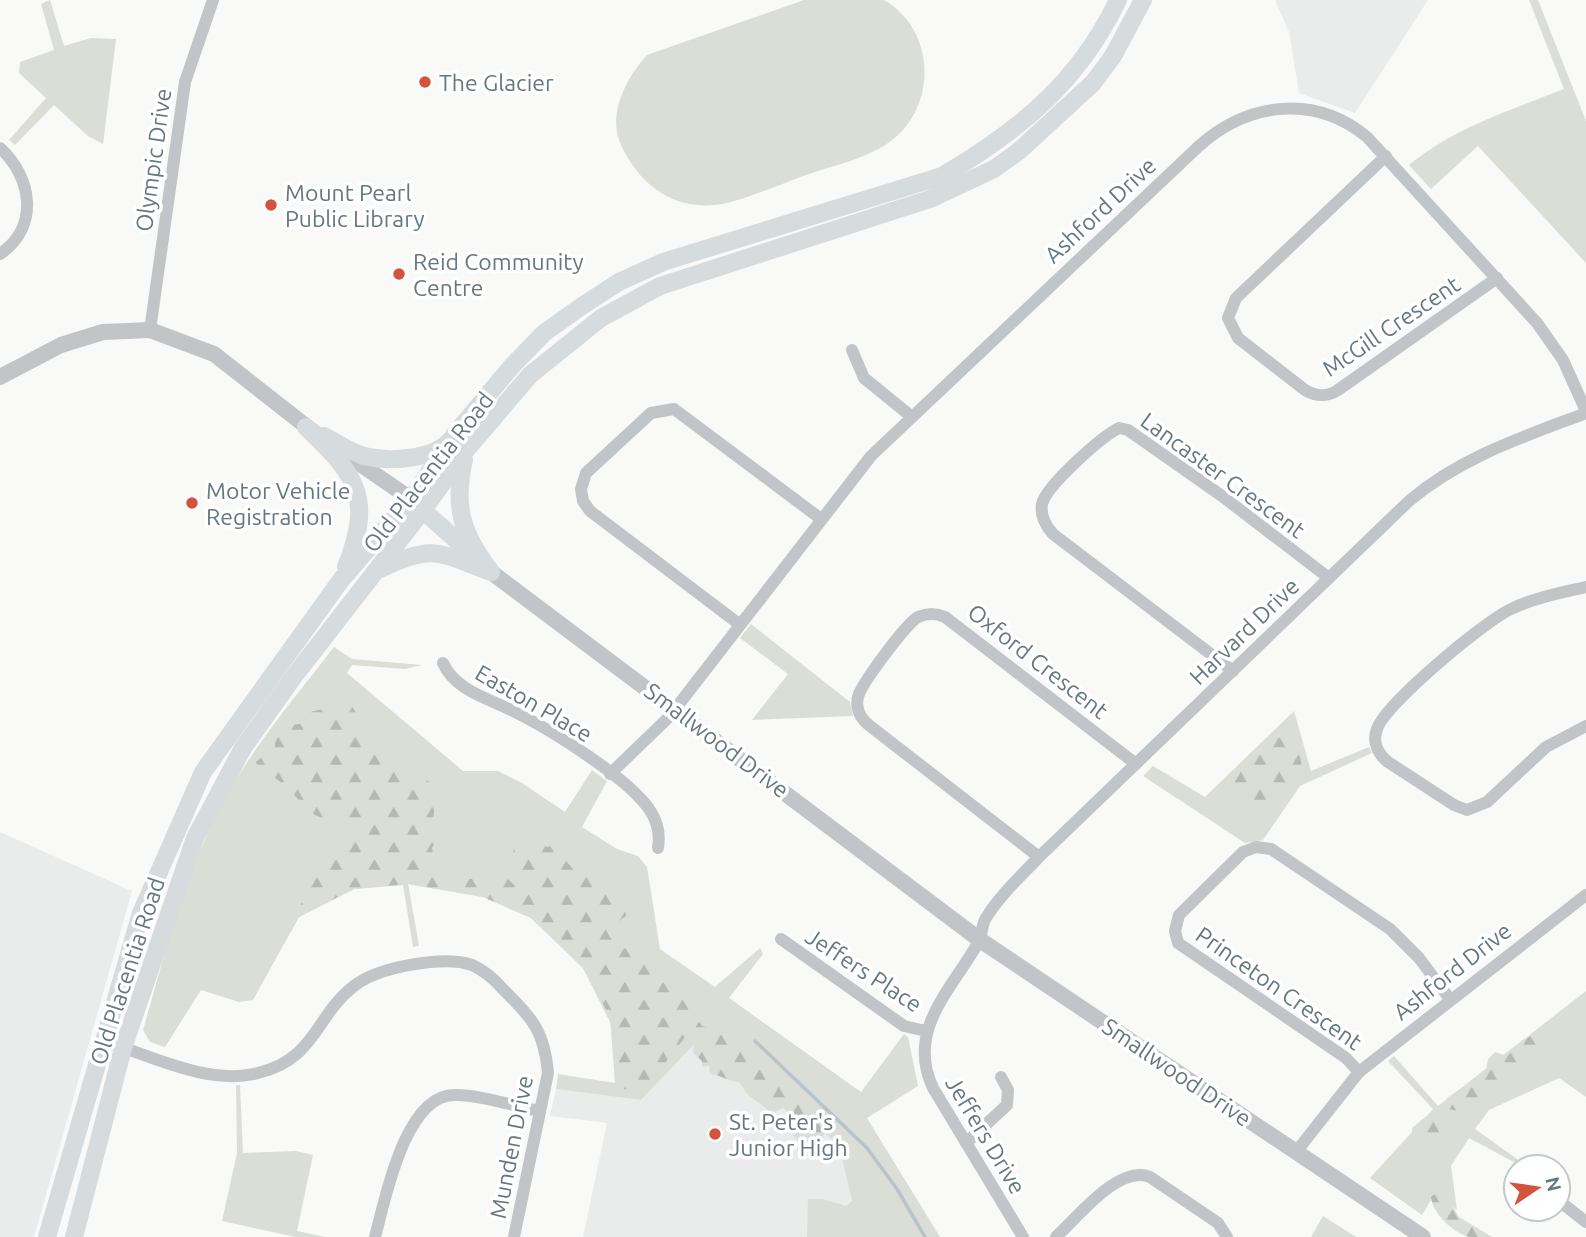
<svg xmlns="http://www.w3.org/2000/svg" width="1586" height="1237" font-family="Ubuntu,sans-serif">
<defs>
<pattern id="forest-firs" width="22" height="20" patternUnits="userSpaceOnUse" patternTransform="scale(1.75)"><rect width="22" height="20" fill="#daded7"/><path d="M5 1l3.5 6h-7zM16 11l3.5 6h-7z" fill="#b5b9b4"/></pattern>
</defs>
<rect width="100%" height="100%" fill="#f9f9f7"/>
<g fill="#eaebeb">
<polygon points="1275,0 1428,0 1355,113 1299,93 1289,32"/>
<polygon points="0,832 132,891 34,1237 0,1237"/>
<polygon points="702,1035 839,1144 852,1201 814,1237 583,1237 607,1123 550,1116 556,1089 641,1100"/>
</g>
<g fill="#daded7">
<polygon points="50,0 64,46 91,38 116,39 103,144 88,136 54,105 15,145 9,140 46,98 19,73 20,62 54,50 41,4"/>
<path d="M804,0H884C934,29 937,99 897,136C874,157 838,164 809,174C786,182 735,204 714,205C671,209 639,183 622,147C606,116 626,78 647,55Z"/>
<path d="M1529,0H1538L1586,121V263L1478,146L1431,189L1409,165C1455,127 1509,111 1564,89Z"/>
<polygon points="751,624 850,702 853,716 752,720 788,674 740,638"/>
<path d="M334,647L352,659L422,665L405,669L352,665L347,673L463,771H498L522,783L565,812L592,770L607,781L582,827L617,849L638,856L647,867L660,949L715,987L760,948L763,954L729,998L861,1092L904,1034L908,1037L918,1086L867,1118L940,1237H807L808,1199H822L846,1206L852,1201L839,1145L703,1035L641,1100L556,1089L558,1074L615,1083L612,1026L583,968L531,918L483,897L408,884L419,946L413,947L403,885L354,889L299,917L253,1000L239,1002L201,990L165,1047L150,1042L143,1030C166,951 185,871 225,799C255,744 296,696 334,647Z"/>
<polygon points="1294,711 1311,771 1369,747 1372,753 1300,786 1263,840 1245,843 1143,776 1153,766 1205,797"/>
<polygon points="1586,991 1586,1097 1559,1078 1489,1110 1475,1129 1524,1164 1523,1167 1469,1138 1451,1166 1457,1210 1435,1193 1422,1215 1370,1178 1433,1109 1388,1061 1394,1056 1438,1106"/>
<polygon points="236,1085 240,1085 243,1153 296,1151 313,1155 297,1231 325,1237 295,1237 222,1221 237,1153"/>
<polygon points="1323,1216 1356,1237 1311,1237"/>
</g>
<g fill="url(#forest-firs)">
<path d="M336,696C361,700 358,733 372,751C392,778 414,768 432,784L435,806L432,826L436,840L432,848L436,873L471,879L507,878L514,885L522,880L529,882L533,879L532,874L519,872L513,856L514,846L523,841L540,839L546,847L551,846L555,853L552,855L565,860L580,876L592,867C614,880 626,889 626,916L619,921L622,930L614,933L611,947L617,951L626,948L689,1006L702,1026L716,1030L818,1118L825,1129L822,1143L798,1141L782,1121L788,1112L783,1108L772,1113L747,1094L739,1082C730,1082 721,1075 710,1074L709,1066L702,1067V1061L693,1053L694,1040L686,1036L648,1085L637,1092L619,1088L615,1083L610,1017L583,968L531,918L483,897L408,884L354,889L299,917L291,932L288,926L344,832C337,819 321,821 311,812C296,798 277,774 258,769L256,762L264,755H274C275,745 275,726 290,725C298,724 299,725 306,721L305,713L324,709L325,703Z"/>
<path d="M1288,717L1291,720V732L1299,748L1302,769L1291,779L1290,790L1277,806L1264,817C1248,808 1230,803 1227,781L1237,777L1241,763Z"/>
<path d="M1530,1036L1540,1046C1533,1076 1489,1080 1475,1104L1463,1105L1458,1111L1449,1109L1445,1102L1448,1097L1485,1074L1488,1059L1495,1052L1507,1056Z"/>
<polygon points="1439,1115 1442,1124 1438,1138 1432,1141 1412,1136 1412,1128 1425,1117"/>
<path d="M1436,1193L1452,1205L1459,1217L1492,1237C1485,1237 1477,1237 1470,1237C1454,1234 1432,1213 1431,1197Z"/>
</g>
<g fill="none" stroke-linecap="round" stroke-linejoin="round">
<polyline stroke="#b8c4c7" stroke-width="3.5" points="755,1041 867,1148 897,1189 925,1237"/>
<g stroke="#c1c5c8" stroke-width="12">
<path d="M0,148C32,177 40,227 0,254"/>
<path d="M1386,156L1236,298L1228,318L1238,338L1305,390C1317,397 1327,397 1338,390L1497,278"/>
<polyline points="150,330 185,82 213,0"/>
<polyline points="852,350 864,378 912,417"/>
<path d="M1586,587C1560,593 1533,598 1509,610C1483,623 1385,704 1377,729C1372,742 1378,754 1388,762L1454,805L1467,810L1487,802L1546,747L1586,726"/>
<polyline points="739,624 590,511 583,501 581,489 586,473 651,413 674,409 821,519"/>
<path d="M443,663C456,692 492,699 517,713C551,730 633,781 651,812C658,823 660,835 658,848"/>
<path d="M1233,671L1053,534C1045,525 1040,516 1042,504C1046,486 1101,437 1119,428L1128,430L1222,496L1329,578"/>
<path d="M610,774L669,717L871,456L1199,146C1248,102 1315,94 1367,137L1537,323L1563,360L1586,411"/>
<path d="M1039,857L870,726C861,719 855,709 858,697C861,684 906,624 918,617C927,613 936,613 945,617L1136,764"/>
<polyline points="781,939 904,1026 926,1031"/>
<path d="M104,1041C151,1056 209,1086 258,1073C316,1059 315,1016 354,986C378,967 444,955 472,965C483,970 494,979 502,988C532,1019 544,1029 548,1073L514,1237"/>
<polyline points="1359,1072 1346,1058 1178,943 1175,931 1179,915 1243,852 1256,847 1271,849 1390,929 1419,958 1449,998"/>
<polyline points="966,1143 1007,1105 1008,1090 1001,1077"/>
<polyline points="1296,1152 1359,1072 1586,895"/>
<polyline points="1558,1200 1586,1222"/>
<path d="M375,1237C385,1200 405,1094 455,1095C482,1095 513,1106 540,1111"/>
<path d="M1023,1237L933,1088C906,1030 951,990 978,943C983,935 981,925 986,918C1000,895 1021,876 1039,857L1409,501C1461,457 1523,437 1586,413"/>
<path d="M1056,1237C1078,1217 1119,1164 1150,1177L1218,1223L1227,1237"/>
</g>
<g stroke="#c1c5c8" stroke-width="16">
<polyline points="0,377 61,345 103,332 150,330 214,354 316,434"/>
<polyline points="344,453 411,499"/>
<polyline points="491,572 980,940 1423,1237"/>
</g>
<g stroke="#d6dbdd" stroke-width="18">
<path d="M306,427C356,475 374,497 346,567"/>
<path d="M324,436C337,443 350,452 364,456C388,462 430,460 449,442"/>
<path d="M464,460C453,507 462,534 491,572"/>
<polyline points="416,504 473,555"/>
<path d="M380,569C436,543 438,553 491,572"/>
<path d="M47,1237L141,913L203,772L341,580L411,499L455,434L512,366L544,333L582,306L619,282L663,262L942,176C1019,131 1079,82 1118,0"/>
<polyline points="74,1237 123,1048 195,838 243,748 292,679 423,510 467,449 530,375 601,318 660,286 930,199 994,169 1019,151 1093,83 1113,56 1143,0"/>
</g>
</g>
<g fill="#d3533e" stroke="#fff" stroke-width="2.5">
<circle cx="425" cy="82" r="7"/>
<circle cx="271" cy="205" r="7"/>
<circle cx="399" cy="274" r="7"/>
<circle cx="192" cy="503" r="7"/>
<circle cx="715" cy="1134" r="7"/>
</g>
<g text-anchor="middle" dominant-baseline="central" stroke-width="7" stroke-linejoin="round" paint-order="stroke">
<g font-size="23" fill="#66777f" stroke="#fff" text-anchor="start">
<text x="439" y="82">The Glacier</text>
<text x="285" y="192">Mount Pearl<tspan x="285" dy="26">Public Library</tspan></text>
<text x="413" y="261">Reid Community<tspan x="413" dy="26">Centre</tspan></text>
<text x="206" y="490">Motor Vehicle<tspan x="206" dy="26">Registration</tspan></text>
<text x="729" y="1121">St. Peter's<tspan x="729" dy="26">Junior High</tspan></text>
</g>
<g font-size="23" fill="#66777f" stroke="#fff">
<text transform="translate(153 160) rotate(-82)">Olympic Drive</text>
<text transform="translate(1100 210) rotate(-43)">Ashford Drive</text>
<text transform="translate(1391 326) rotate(-34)">McGill Crescent</text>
<text transform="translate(428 472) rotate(-52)">Old Placentia Road</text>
<text transform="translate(1223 475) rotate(36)">Lancaster Crescent</text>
<text transform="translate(1244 631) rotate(-44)">Harvard Drive</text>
<text transform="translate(1038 661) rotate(38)">Oxford Crescent</text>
<text transform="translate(534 703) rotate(30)">Easton Place</text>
<text transform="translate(717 740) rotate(37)">Smallwood Drive</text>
<text transform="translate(864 970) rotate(33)">Jeffers Place</text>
<text transform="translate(127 971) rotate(-72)">Old Placentia Road</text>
<text transform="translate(1452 971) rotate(-38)">Ashford Drive</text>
<text transform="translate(1279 988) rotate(35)">Princeton Crescent</text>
<text transform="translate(1177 1072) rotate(34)">Smallwood Drive</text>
<text transform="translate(986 1135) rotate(59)">Jeffers Drive</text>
<text transform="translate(511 1147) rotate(-79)">Munden Drive</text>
</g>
</g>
<g transform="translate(1537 1188) rotate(77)"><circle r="33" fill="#ffffff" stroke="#c2c9cc" stroke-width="2"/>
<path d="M0-5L12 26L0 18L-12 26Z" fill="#d3533e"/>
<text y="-10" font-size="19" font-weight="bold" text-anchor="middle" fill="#66777f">N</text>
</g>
</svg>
